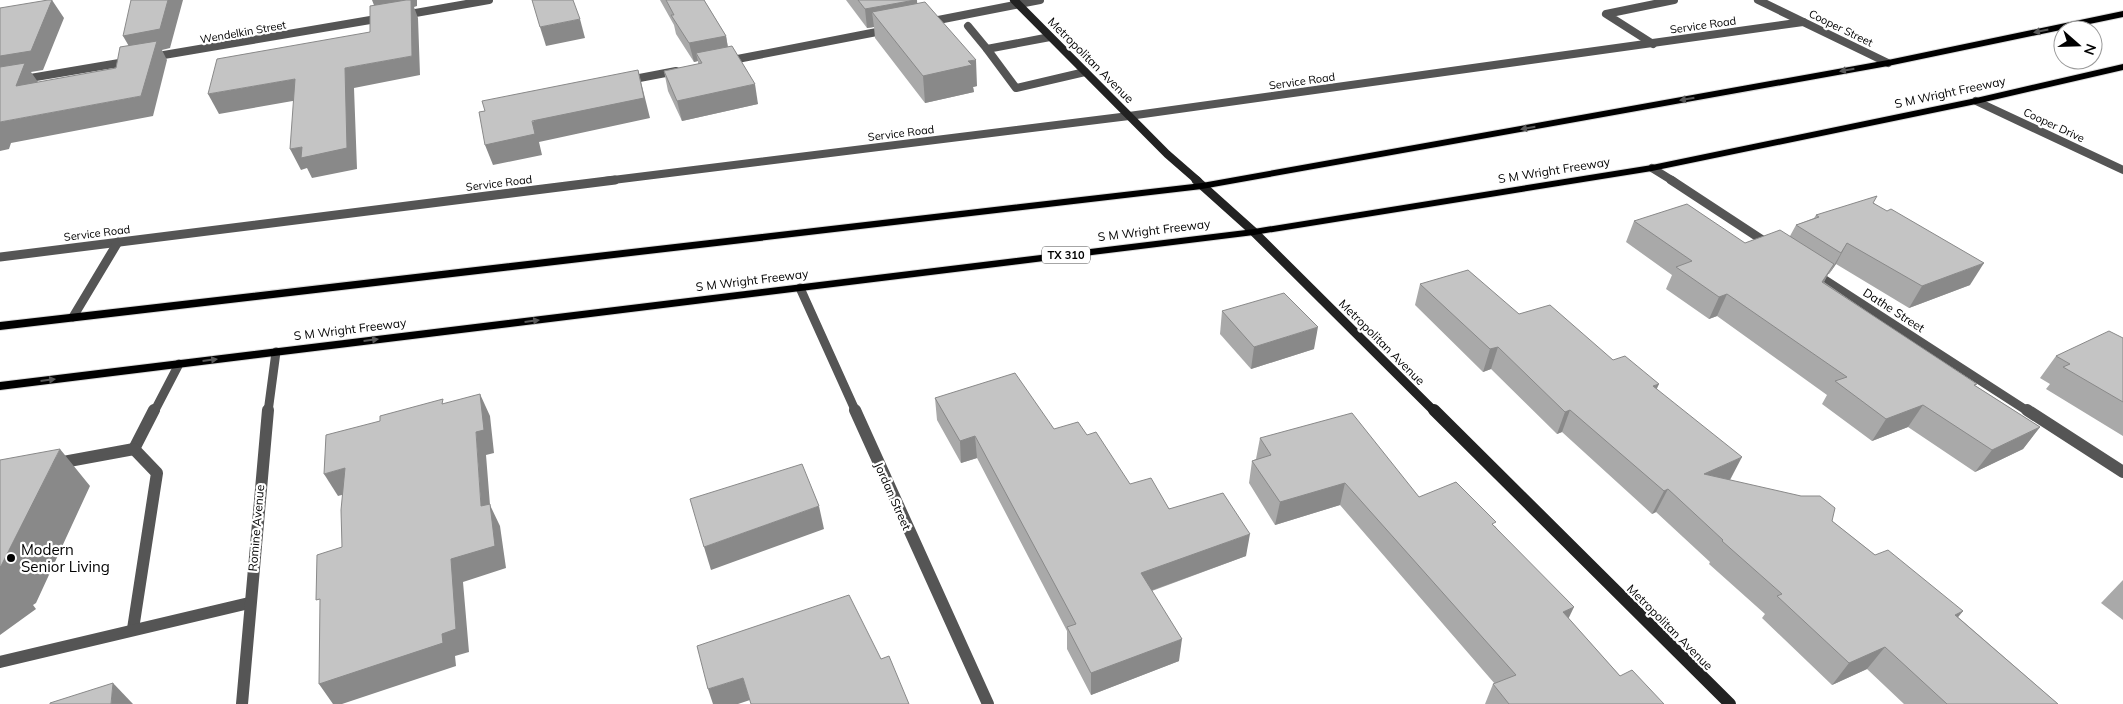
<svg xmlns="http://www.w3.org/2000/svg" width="2123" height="704" font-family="Mulish,sans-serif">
<rect width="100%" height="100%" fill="#fff"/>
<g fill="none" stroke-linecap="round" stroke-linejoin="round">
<defs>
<g id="primary">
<polygon points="2123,11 2123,17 1888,66 1202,189 0,330 0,322 1202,183 1888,60"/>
<polygon points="2123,64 2123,70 1976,104 1652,171 1254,235 0,390 0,382 1254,229 1652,165 1976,98"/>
</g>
</defs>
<use href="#primary" stroke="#dbdbdb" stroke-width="2"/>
<g stroke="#555" stroke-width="8">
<polyline points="928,22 1040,0"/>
<polyline points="968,26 987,49 1050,37"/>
<polyline points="1653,44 1606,14 1674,0"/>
<polyline points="987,49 1016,88 1085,72"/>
<polyline points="727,61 887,30"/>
<polyline points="629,80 676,71"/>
</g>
<polyline stroke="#555" stroke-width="9" points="154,412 179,364"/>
<g stroke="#555" stroke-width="12">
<polyline points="134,449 154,410"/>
<polyline points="58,463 134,449"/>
<polyline points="133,629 157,473 134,449"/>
<polyline points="0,662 249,603"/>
</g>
<g stroke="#555" stroke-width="8">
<polyline points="1758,0 1888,63"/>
<polyline points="404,15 489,0"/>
<polyline points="152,57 382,18"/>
<polyline points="0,83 131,61"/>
<polyline points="1976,101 2123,170"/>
<polyline points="1652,168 1673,181"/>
<polyline points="605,181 1129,116 1803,22"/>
</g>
<g stroke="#555" stroke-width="9">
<polyline points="1671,180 1770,245"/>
<polyline points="0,257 615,180"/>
<polyline points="1814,273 2029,412"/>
<polyline points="800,288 856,412"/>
<polyline points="73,317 118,242"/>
<polyline points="268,412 276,352"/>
</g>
<g stroke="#555" stroke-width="12">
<polyline points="855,410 988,704"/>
<polyline points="2027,410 2123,472"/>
<polyline points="242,704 268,410"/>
</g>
<polyline stroke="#222" stroke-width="8" points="1014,0 1167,154 1198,181"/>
<polyline stroke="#222" stroke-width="9" points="1196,180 1254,232 1435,412"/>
<polyline stroke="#222" stroke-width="12" points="1434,410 1730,704"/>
<use href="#primary" fill="#000" fill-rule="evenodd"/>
</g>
<g fill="#a9a9a9">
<polygon points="660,0 704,0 726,36 728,47 758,104 682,121 668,91 664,71 698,64 698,61 694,62 676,34 674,25"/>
<polygon points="846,0 917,0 917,4 977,86 973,87 974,92 925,103 875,38 874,27 867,28"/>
<polygon points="1874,203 1970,285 1909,308 1836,264 1829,274 1828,274 1824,282 1976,386 2040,427 2023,449 1975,472 1908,427 1872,441 1822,404 1827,395 1717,316 1709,319 1666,289 1672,275 1626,242 1634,221 1745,243 1790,236 1796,225 1814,218 1816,215"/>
<polygon points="1420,284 1519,314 1613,360 1657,389 1730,480 1832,521 1875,555 1963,611 1958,617 2058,704 1904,704 1867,669 1832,685 1762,618 1765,614 1709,564 1710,562 1656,512 1652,514 1562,432 1557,434 1491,369 1483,372 1415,305"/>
<polygon points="1222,311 1314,349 1251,369 1220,334"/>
<polygon points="2123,338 2123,436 2046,389 2050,384 2040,378 2056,356"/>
<polygon points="935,398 1054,429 1087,435 1130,484 1246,556 1152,591 1179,661 1091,695 1067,649 1067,631 977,458 961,463 937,420"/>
<polygon points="1260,438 1419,497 1495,526 1568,618 1620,676 1664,704 1485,704 1493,684 1495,684 1340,505 1275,525 1249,483 1252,461 1256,459"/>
<polygon points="2123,580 2123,620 2101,603"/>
</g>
<g fill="#898989">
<polygon points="52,0 64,18 43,70 31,72 38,82 28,106 0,77 0,56"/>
<polygon points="168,0 183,0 170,48 162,50 167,60 153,116 11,143 9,149 0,151 0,122 141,96 134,55 123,36"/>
<polygon points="372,0 417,0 417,6 414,7 418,18 420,75 354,88 357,169 312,178 307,168 301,170 290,149 302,147 345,68 412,56 377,13"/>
<polygon points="915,0 917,0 918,18 872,12 874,27 867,28 865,9"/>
<polygon points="580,19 585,38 546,46 540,27"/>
<polygon points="726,36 729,55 696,53 698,61 694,62 689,43"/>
<polygon points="976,60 977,86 973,87 974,92 925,103 923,76 968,61"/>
<polygon points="638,70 650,118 539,142 542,155 493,165 485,145"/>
<polygon points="295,79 304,99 219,114 208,94"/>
<polygon points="755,84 758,104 682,121 677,101"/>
<polygon points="1847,243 1836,264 1829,274 1841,253"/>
<polygon points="1984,263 1970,285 1909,308 1922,286"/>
<polygon points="1834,264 1822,285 1822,282"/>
<polygon points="1727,294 1717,316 1709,319 1719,297"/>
<polygon points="1318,327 1314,349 1251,369 1254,347"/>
<polygon points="1498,347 1491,369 1483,372 1490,349"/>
<polygon points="1659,384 1649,406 1653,386"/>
<polygon points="480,394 490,416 494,453 486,455 490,505 500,526 506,568 463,582 469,652 455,656 456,666 342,704 333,704 319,684 442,634 451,559 481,506 476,432"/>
<polygon points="1923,405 1908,427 1872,441 1886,419"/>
<polygon points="1570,410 1562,432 1557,434 1565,412"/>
<polygon points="2040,427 2023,449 1975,472 1992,450"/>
<polygon points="975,436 977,458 961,463 960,441"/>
<polygon points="60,449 90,486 36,603 33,605 36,609 0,635 0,567"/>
<polygon points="1742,457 1730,480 1704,474"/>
<polygon points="345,468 359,490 338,496 324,474"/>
<polygon points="1345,483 1340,505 1275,525 1280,502"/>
<polygon points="1668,489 1656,512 1652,514 1664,491"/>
<polygon points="819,506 824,529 711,570 704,547"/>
<polygon points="1250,534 1246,556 1139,595 1141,573"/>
<polygon points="1574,607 1563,630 1563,612"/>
<polygon points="1963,611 1944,634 1955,615"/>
<polygon points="1182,639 1179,661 1091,695 1091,673"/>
<polygon points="1885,647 1867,669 1832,685 1849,663"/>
<polygon points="743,678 750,700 738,704 713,704 708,689"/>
<polygon points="113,683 133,704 111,704"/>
</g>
<g fill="#c4c4c4" stroke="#898989">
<polygon points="48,0 52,0 31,51 0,56 0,8"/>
<polygon points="131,0 168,0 160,29 123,36"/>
<polygon points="406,0 411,0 412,56 345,68 347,148 301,158 302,147 290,149 295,79 208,94 217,59 370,32 370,6"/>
<polygon points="532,0 573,0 580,19 540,27"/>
<polygon points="666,0 704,0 726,36 689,43 671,15 674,15"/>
<polygon points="858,0 915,0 865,9"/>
<polygon points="925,2 976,60 968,61 972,65 923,76 872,12"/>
<polygon points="157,41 141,96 0,122 0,67 25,63 16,86 116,68 120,47"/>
<polygon points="732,46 755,84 677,101 664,71 702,63 696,53"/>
<polygon points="638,70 644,98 532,121 535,134 485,145 479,112 485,111 482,101"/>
<polygon points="1877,196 1873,203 1887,211 1891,209 1984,263 1922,286 1847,243 1841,253 1796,225 1819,217 1816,215"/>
<polygon points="1687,204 1745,243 1780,230 1834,264 1822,282 1977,384 1974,385 2040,427 1992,450 1923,405 1886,419 1835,381 1847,377 1727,294 1719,297 1676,267 1692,261 1634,221"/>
<polygon points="1468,270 1519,314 1550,305 1613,360 1625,356 1659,384 1653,386 1742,457 1704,474 1801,496 1820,496 1835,508 1832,521 1875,555 1888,550 1963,611 1955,615 2058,704 1947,704 1885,647 1849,663 1777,596 1782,594 1722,541 1723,540 1668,489 1664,491 1570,410 1565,412 1498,347 1490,349 1420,284"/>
<polygon points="1284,293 1318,327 1254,347 1222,311"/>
<polygon points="2109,331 2123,338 2123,402 2063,367 2070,364 2056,356"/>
<polygon points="1015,373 1054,429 1078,422 1087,435 1096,432 1130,484 1151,478 1169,509 1223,493 1250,534 1141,573 1182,639 1091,673 1067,627 1076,624 975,436 960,441 935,398"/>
<polygon points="480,394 484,430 476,432 481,506 490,504 495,546 451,559 456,629 442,634 443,643 319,684 320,599 316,600 317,555 342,547 341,510 345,468 324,474 326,435 380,421 380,416 443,399 442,404"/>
<polygon points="1352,413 1419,497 1456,482 1496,522 1492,524 1574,607 1563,612 1620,676 1632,670 1664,704 1509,704 1493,684 1516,675 1345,483 1280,502 1252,461 1271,455 1260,438"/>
<polygon points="60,449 1,566 0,567 0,460"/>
<polygon points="802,464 819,506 704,547 690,499"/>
<polygon points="849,595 881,659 889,656 909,704 751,704 743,678 708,689 697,646"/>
<polygon points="113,683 111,704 50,704 50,703"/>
</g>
<defs><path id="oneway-solid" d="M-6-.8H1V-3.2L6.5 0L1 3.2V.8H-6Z" transform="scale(1.25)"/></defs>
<g fill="#595959">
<use href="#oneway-solid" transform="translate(2041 31) rotate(168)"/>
<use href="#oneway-solid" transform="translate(1847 70) rotate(170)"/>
<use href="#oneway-solid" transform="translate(1687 99) rotate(170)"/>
<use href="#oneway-solid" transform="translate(1528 128) rotate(170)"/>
<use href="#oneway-solid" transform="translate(532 321) rotate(-7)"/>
<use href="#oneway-solid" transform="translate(371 340) rotate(-7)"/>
<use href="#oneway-solid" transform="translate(210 360) rotate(-7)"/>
<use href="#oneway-solid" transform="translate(48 380) rotate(-7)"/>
</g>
<circle fill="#000" stroke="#fff" stroke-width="2" cx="11" cy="558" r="5"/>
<g text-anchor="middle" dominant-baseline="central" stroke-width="4.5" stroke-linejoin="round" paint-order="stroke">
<g font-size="11" fill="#000" stroke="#fff">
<text transform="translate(1703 25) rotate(-8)">Service Road</text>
<text transform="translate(1841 28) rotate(26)">Cooper Street</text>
<text transform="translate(243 32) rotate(-10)">Wendelkin Street</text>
<text transform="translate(1302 81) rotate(-8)">Service Road</text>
<text transform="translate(2054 125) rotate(25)">Cooper Drive</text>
<text transform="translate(901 133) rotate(-7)">Service Road</text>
<text transform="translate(499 183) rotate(-7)">Service Road</text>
<text transform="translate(97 233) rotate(-7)">Service Road</text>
</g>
<rect fill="#fff" stroke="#4c4c4c" stroke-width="1" x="1042" y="246.5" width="48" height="17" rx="4"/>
<g font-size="11" font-weight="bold" fill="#000">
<text x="1066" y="255">TX 310</text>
</g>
<g font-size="12" fill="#000" stroke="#fff">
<text transform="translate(1091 60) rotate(45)">Metropolitan Avenue</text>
<text transform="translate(1950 92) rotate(-12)">S M Wright Freeway</text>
<text transform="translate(1554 170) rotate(-9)">S M Wright Freeway</text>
<text transform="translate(1154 230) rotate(-7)">S M Wright Freeway</text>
<text transform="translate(752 280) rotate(-7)">S M Wright Freeway</text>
<text transform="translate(1894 310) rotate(33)">Dathe Street</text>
<text transform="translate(350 329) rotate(-7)">S M Wright Freeway</text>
<text transform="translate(1382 342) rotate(45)">Metropolitan Avenue</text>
<text transform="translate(893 496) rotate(66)">Jordan Street</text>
<text transform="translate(256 528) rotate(-85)">Romine Avenue</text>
<text transform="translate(1670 627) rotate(45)">Metropolitan Avenue</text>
</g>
<g font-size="15" fill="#000" stroke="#fff" text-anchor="start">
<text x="21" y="549">Modern<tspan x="21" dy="17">Senior Living</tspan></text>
</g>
</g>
<g transform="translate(2078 45) rotate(110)"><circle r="24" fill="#ffffff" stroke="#999999"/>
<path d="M0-4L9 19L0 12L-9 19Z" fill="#000000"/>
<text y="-8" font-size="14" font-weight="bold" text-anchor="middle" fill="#000000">N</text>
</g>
</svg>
